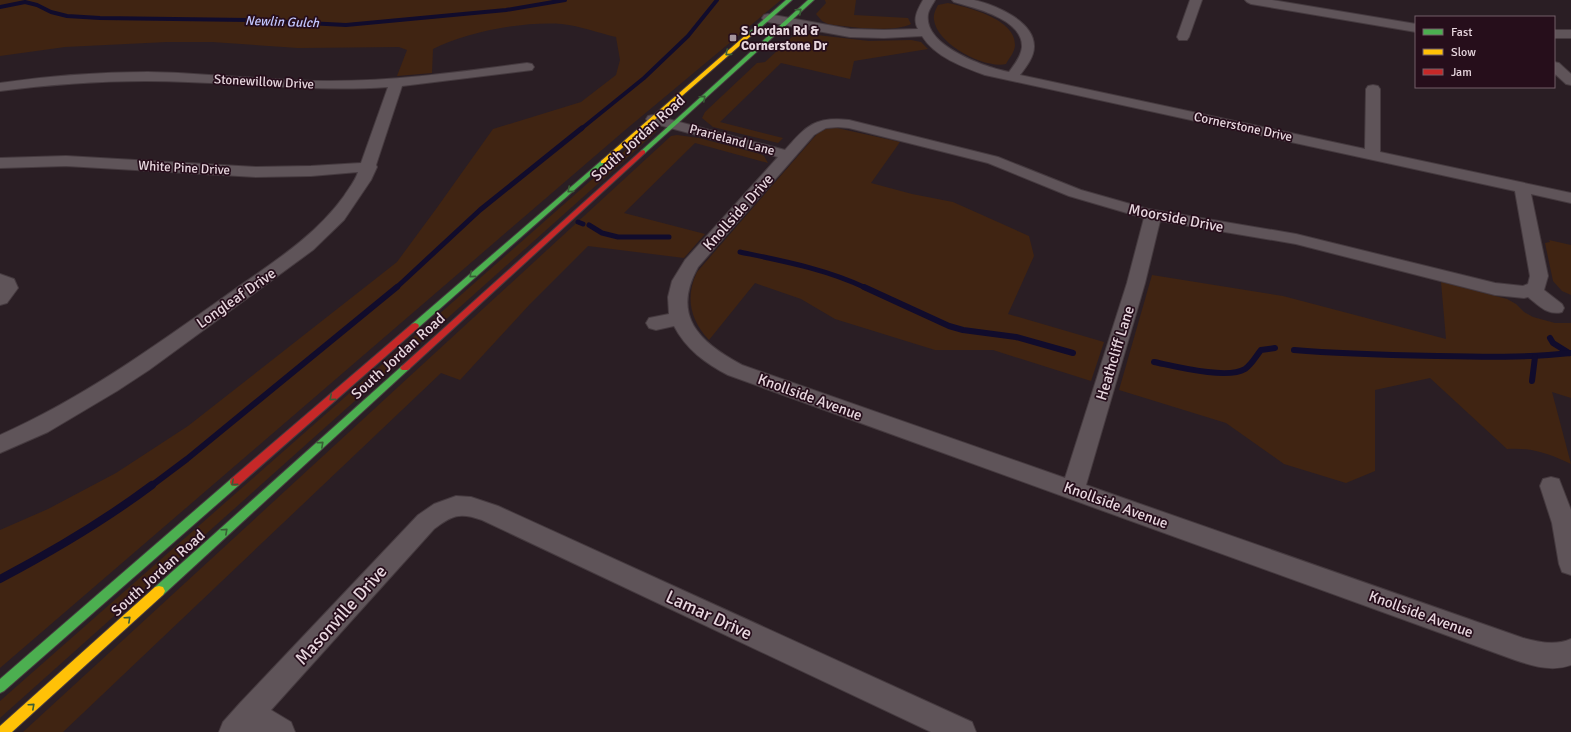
<svg xmlns="http://www.w3.org/2000/svg" width="1571" height="732" font-family="Signika,sans-serif">
<rect width="100%" height="100%" fill="#2a1e24"/>
<g fill="#402412">
<path d="M0,0H781L624,131L0,668V530L48,509L116,473L188,426L397,262L436,209L493,129L581,102L616,75L620,60L616,37C599,33 580,26 562,24C524,21 466,32 433,49L432,73L397,76L407,50L399,47L298,48L212,42H167L65,47L0,56Z"/>
<path d="M825,0H856L854,15L908,18L911,24C893,33 848,27 828,24L822,21L816,14L826,3Z"/>
<path d="M948,3C967,7 1016,19 1015,45C1015,52 1009,58 1006,64C984,69 937,44 934,20C933,14 936,9 938,5Z"/>
<polygon points="808,34 869,41 911,40 921,42 928,49 854,61 850,79 781,63 720,122 783,138 778,143 713,127 702,118 705,112 757,63 765,62 792,37"/>
<path d="M837,128L900,142L871,183L912,194L953,202L1029,236L1034,256L1008,314L1104,342L1091,381L993,350H935L835,319L801,299L755,283L709,340C690,320 685,297 697,272L817,134L826,129Z"/>
<polygon points="652,130 657,131 0,718 0,701 647,131"/>
<polygon points="677,135 699,138 760,154 764,156 768,163 695,143 624,213 705,234 684,258 588,246 530,304 460,380 441,373 63,732 23,732 671,136"/>
<polygon points="1549,240 1571,245 1571,295 1562,291 1553,281 1545,243 1550,242"/>
<path d="M1152,275L1283,296L1446,339L1441,282L1507,299L1516,304L1524,312L1533,317L1555,323H1571V398L1552,392L1571,464C1550,454 1530,447 1507,449L1430,378L1375,390V471L1346,483L1284,464L1226,423L1119,390Z"/>
</g>
<g fill="none" stroke-linecap="round" stroke-linejoin="round">
<g stroke="#110c2c" stroke-width="4">
<polyline points="0,7 25,2 37,5 51,12 67,16 100,18 248,20 346,25 506,10 565,0"/>
<polyline points="581,129 644,78 688,36 717,0"/>
</g>
<g stroke="#110c2c" stroke-width="5">
<polyline points="578,222 583,224"/>
<polyline points="589,225 602,233 618,237 669,237"/>
<path d="M740,252C783,261 826,269 866,288"/>
<polyline points="396,288 480,210 582,128"/>
</g>
<g stroke="#110c2c" stroke-width="6">
<polyline points="864,287 949,326 963,330 1016,337 1073,353"/>
<polyline points="1550,338 1553,343 1569,353"/>
<path d="M1294,350C1342,354 1389,355 1437,356C1482,357 1526,358 1571,353"/>
<path d="M1154,362C1174,366 1227,380 1245,369C1252,364 1256,356 1261,350L1275,348"/>
<polyline points="1532,381 1535,357"/>
<polyline points="151,486 187,459 397,287"/>
</g>
<path stroke="#110c2c" stroke-width="8" d="M0,579C53,551 104,521 152,485"/>
<defs>
<g id="street">
<path d="M923,0H935C933,4 929,9 928,14C923,46 985,67 1009,72C1014,65 1021,57 1022,47C1023,19 975,8 954,2L952,0C959,0 967,0 974,0C995,5 1035,21 1034,47C1034,57 1026,67 1020,75L1365,149L1366,89L1368,86L1373,85L1378,86L1380,89V152L1571,193V203L1531,194L1548,276L1544,290L1562,304L1564,308L1562,312C1548,316 1538,305 1528,297L1524,298L1495,295L1296,244L1160,221L1145,283L1086,485L1523,638C1539,642 1555,646 1571,639V665C1552,672 1533,666 1515,660L728,375C705,363 686,349 674,326L656,330L649,328L646,323L649,318L669,314L668,297L672,281L685,260L778,157L648,122L646,119L648,116L653,115L785,150C806,126 815,116 849,120L998,157L1081,190L1148,209L1296,234L1495,283L1523,286L1528,284L1530,276L1515,191L985,75C963,67 935,57 922,36L884,38L850,37L768,22L764,21L762,18L764,15L768,14L850,29L884,30L918,29C912,19 918,9 923,0ZM838,127L849,128L988,163L1069,196L1144,218L1127,283L1065,478L742,365C699,342 671,316 698,267L814,135L826,128Z"/>
<polygon points="1190,0 1202,0 1189,37 1187,40 1179,40 1177,37"/>
<polygon points="1245,0 1272,0 1416,24 1416,32 1251,4 1247,2"/>
<rect x="1554" y="30" width="17" height="8"/>
<polygon points="1554,62 1559,63 1571,74 1571,85 1566,84 1554,73"/>
<path d="M527,63L532,64L534,67L532,70L402,86L376,165L377,167L371,180L344,220L313,250L149,370L117,391L48,432L0,453V435C81,399 152,348 224,297C267,266 313,239 344,196C349,188 355,181 358,172L311,176L256,177L66,166L0,168V158L66,156L256,167L311,166L361,163L388,87C321,92 254,84 188,82C125,79 62,83 0,91V83C49,76 98,72 148,72C208,73 268,81 329,81C395,81 461,72 527,63Z"/>
<polygon points="0,274 14,279 18,288 7,303 0,305"/>
<polygon points="1551,477 1559,479 1571,510 1571,575 1562,572 1559,564 1552,523 1540,486 1543,479"/>
<path d="M456,496L471,497L498,506L972,722L976,732H931L482,520C460,512 452,515 434,529L271,710L291,722L295,732H219L223,722L240,703L418,515L434,504Z"/>
</g>
<g id="fast">
<polygon points="786,0 792,0 751,36 747,36 747,34"/>
<polygon points="808,0 814,0 645,153 641,153 641,151"/>
<polygon points="603,160 605,161 605,163 418,328 412,328 411,326 412,324 601,161"/>
<polygon points="405,365 408,366 410,368 408,370 163,595 159,596 155,595 153,591 155,587 402,366"/>
<polygon points="235,478 239,479 240,482 239,485 4,691 0,693 0,679 231,479"/>
</g>
<g id="slow">
<polygon points="747,34 752,35 605,163 601,163 601,161"/>
<polygon points="159,586 163,587 165,591 163,595 12,732 0,732 0,726 155,587"/>
</g>
<g id="jam">
<polygon points="643,150 645,151 645,153 408,370 402,370 400,368 402,366 641,151"/>
<polygon points="415,323 418,324 419,326 418,328 239,485 235,486 231,485 230,482 231,479 412,324"/>
</g>
</defs>
<use href="#street" stroke="#453a3f" stroke-width="2"/>
<use href="#fast" stroke="#453a3f" stroke-width="2"/>
<use href="#slow" stroke="#453a3f" stroke-width="2"/>
<use href="#jam" stroke="#453a3f" stroke-width="2"/>
<use href="#street" fill="#5f5459" fill-rule="evenodd"/>
<use href="#fast" fill="#4caf50" fill-rule="evenodd"/>
<use href="#slow" fill="#ffc107" fill-rule="evenodd"/>
<use href="#jam" fill="#c62828" fill-rule="evenodd"/>
</g>
<defs><path id="oneway-chevron" d="M-2-3.5L2.5 0L-2 3.5" fill="none" stroke-width="1.6" stroke-linecap="round" stroke-linejoin="round"/></defs>
<g stroke="#395e36">
<use href="#oneway-chevron" transform="translate(799 11) rotate(-42)"/>
<use href="#oneway-chevron" transform="translate(728 53) rotate(139)"/>
<use href="#oneway-chevron" transform="translate(703 98) rotate(-42)"/>
<use href="#oneway-chevron" transform="translate(570 190) rotate(139)"/>
<use href="#oneway-chevron" transform="translate(472 275) rotate(139)"/>
<use href="#oneway-chevron" transform="translate(332 398) rotate(139)"/>
<use href="#oneway-chevron" transform="translate(321 444) rotate(-42)"/>
<use href="#oneway-chevron" transform="translate(234 483) rotate(139)"/>
<use href="#oneway-chevron" transform="translate(225 531) rotate(-42)"/>
<use href="#oneway-chevron" transform="translate(128 619) rotate(-42)"/>
<use href="#oneway-chevron" transform="translate(32 706) rotate(-42)"/>
</g>
<rect fill="#a5969d" stroke="#260e1b" stroke-width="1.5" x="729" y="34" width="8" height="8" rx="2"/>
<g text-anchor="middle" dominant-baseline="central" stroke-width="3.5" stroke-linejoin="round" paint-order="stroke">
<g font-size="13" font-style="italic" fill="#c2c6fe" stroke="#260e1b">
<text transform="translate(282 22) rotate(2)">Newlin Gulch</text>
</g>
<g font-size="13" font-weight="bold" fill="#e7d6de" stroke="#260e1b" text-anchor="start">
<text x="741" y="31">S Jordan Rd &amp;<tspan x="741" dy="15">Cornerstone Dr</tspan></text>
</g>
<g font-size="13" fill="#e7d6de" stroke="#260e1b">
<text transform="translate(264 82) rotate(3)">Stonewillow Drive</text>
<text transform="translate(1243 127) rotate(12)">Cornerstone Drive</text>
<text transform="translate(732 140) rotate(15)">Prarieland Lane</text>
<text transform="translate(184 168) rotate(3)">White Pine Drive</text>
</g>
<g font-size="15" fill="#e7d6de" stroke="#260e1b">
<text transform="translate(638 138) rotate(-42)">South Jordan Road</text>
<text transform="translate(738 212) rotate(-48)">Knollside Drive</text>
<text transform="translate(1176 218) rotate(11)">Moorside Drive</text>
<text transform="translate(236 298) rotate(-35)">Longleaf Drive</text>
<text transform="translate(1115 353) rotate(-73)">Heathcliff Lane</text>
<text transform="translate(398 356) rotate(-42)">South Jordan Road</text>
<text transform="translate(810 397) rotate(20)">Knollside Avenue</text>
<text transform="translate(1116 505) rotate(20)">Knollside Avenue</text>
<text transform="translate(158 573) rotate(-42)">South Jordan Road</text>
<text transform="translate(1421 614) rotate(20)">Knollside Avenue</text>
</g>
<g font-size="18" fill="#e7d6de" stroke="#260e1b">
<text transform="translate(341 615) rotate(-48)">Masonville Drive</text>
<text transform="translate(709 615) rotate(25)">Lamar Drive</text>
</g>
</g>
<rect x="1415" y="16" width="140" height="72" fill="#260e1b" stroke="#735e69"/>
<rect x="1423" y="29" width="20" height="6" fill="#4caf50" stroke="#735e69"/>
<text x="1451" y="36" font-size="12" fill="#e7d6de">Fast</text>
<rect x="1423" y="49" width="20" height="6" fill="#ffc107" stroke="#735e69"/>
<text x="1451" y="56" font-size="12" fill="#e7d6de">Slow</text>
<rect x="1423" y="69" width="20" height="6" fill="#c62828" stroke="#735e69"/>
<text x="1451" y="76" font-size="12" fill="#e7d6de">Jam</text>
</svg>
